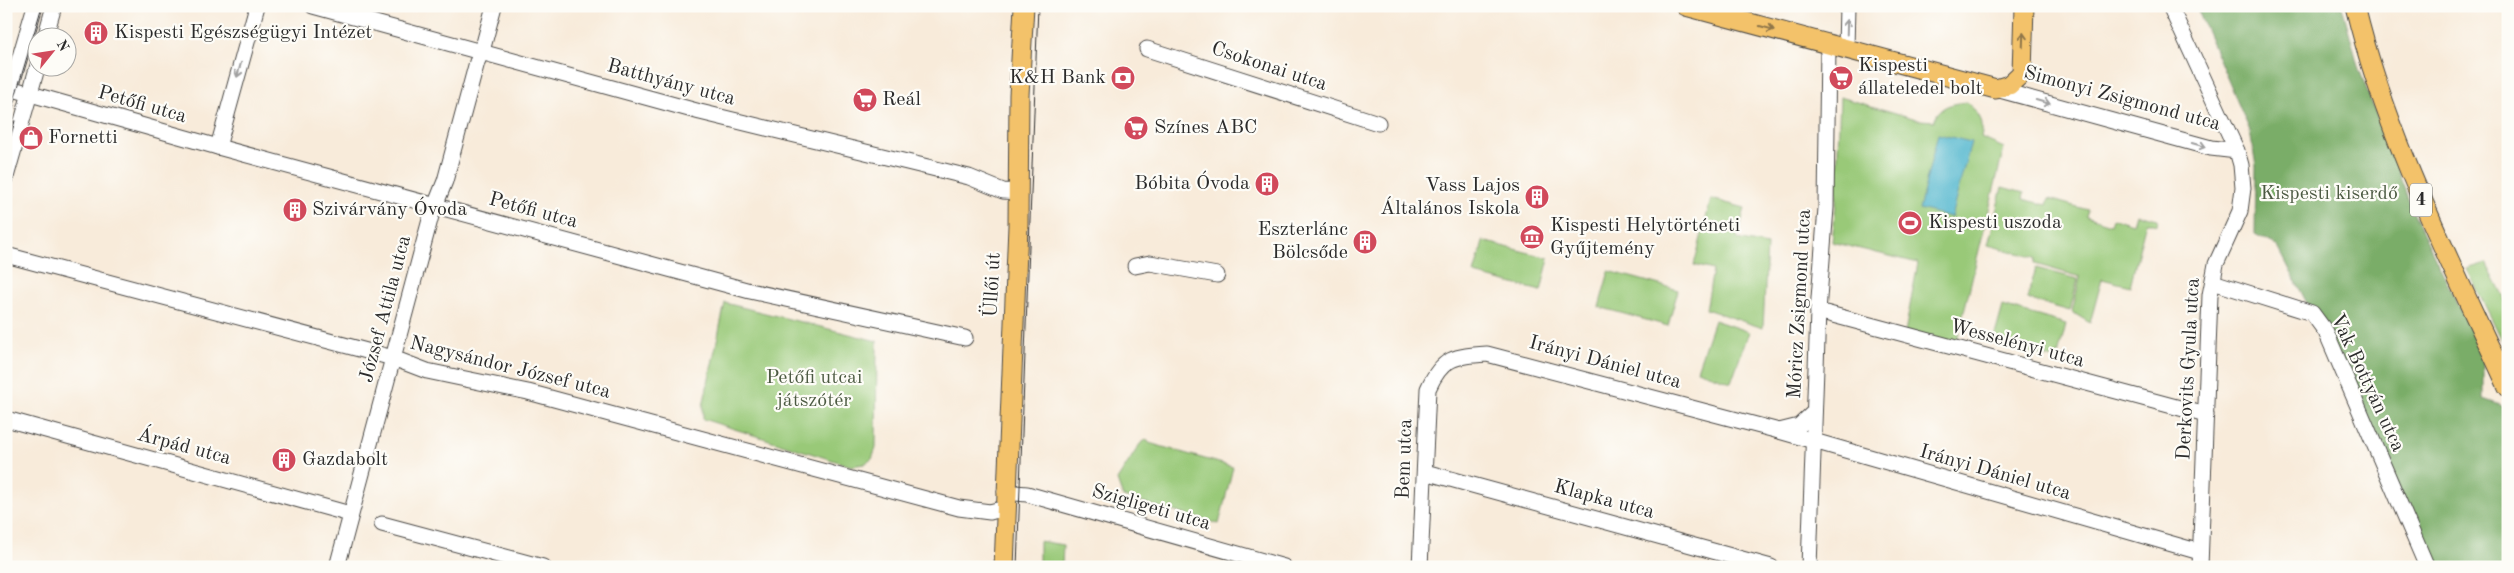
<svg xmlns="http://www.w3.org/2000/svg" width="2514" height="573" font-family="'Old Standard TT',serif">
<rect width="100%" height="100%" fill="#fdfcf7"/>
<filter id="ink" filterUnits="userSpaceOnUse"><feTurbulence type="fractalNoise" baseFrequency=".02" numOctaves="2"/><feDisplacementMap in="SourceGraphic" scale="10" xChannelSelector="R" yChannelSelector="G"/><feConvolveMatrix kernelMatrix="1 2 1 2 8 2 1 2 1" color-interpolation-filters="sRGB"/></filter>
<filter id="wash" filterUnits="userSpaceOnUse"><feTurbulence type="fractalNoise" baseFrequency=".0096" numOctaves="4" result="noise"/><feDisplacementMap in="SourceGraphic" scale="20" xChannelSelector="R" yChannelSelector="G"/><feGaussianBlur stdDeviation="1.12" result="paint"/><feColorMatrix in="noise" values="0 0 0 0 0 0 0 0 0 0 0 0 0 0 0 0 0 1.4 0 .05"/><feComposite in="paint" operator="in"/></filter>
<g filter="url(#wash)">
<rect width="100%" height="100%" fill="#f8ebda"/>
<g fill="#99c978" stroke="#627a52">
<path d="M1840,97L1920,120L1934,121C1939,106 1950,104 1966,102C1979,113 1985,121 1981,138L2004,148L1956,344L1905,332L1918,263L1832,242L1836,203Z"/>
<polygon points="2002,187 2024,193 2023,199 2047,205 2049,199 2088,210 2086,216 2111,224 2113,218 2133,224 2136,214 2158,219 2157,225 2146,222 2130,286 2102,279 2090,323 2072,312 2080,277 2035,264 2036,258 1988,245"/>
<polygon points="1711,199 1745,208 1737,239 1767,245 1763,328 1706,309 1713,270 1694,265"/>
<polygon points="1483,241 1549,258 1541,291 1474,274"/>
<polygon points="2486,263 2508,306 2508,352 2467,269"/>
<polygon points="2036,268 2078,279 2070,311 2027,299"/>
<polygon points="1609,271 1678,290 1668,326 1599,307"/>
<polygon points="725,303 877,341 876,448 872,459 864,464 851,466 703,419 703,406"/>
<polygon points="2003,306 2066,324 2057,360 1993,342"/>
<polygon points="1714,320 1749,332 1731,382 1697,370"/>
<polygon points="1147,439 1149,443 1233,467 1219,524 1123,497 1117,480 1140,444"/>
<polygon points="1039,541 1063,545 1062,567 1039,567"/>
</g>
<polygon fill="#7aad68" stroke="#526c4a" points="2196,6 2342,6 2359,69 2414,214 2483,357 2483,399 2506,407 2508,413 2508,567 2431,567 2312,313 2278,247 2255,234 2256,166 2250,131"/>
<polygon fill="#50b6ce" stroke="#3e707c" points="1938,134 1971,142 1951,217 1919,209"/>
</g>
<g filter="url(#ink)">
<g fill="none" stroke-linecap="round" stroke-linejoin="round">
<defs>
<g id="minor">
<polyline points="313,6 700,112 969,177 1003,191 1019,192"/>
<polyline points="2170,6 2237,151 2241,165 2243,188 2240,211 2216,264 2210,295 2200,567"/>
<polyline points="45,38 54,6"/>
<polyline points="1147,49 1378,123"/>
<polyline points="1846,49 1847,6"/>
<polyline points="6,87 218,147 750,291 965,338"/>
<polyline points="1996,89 2211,148 2237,151"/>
<polyline points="6,104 35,6"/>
<polyline points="218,147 257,6"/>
<polyline points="6,177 38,65"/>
<polyline points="6,255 393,358 427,371 528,392 959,508 990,512 1005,508"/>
<polyline points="1135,266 1150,263 1217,275"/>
<polyline points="2213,282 2312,313 2326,332 2427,567"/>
<polyline points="1818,311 2206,415"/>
<polyline points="6,419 350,514"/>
<polyline points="1779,431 1799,426 1814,412"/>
<polyline points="1425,472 1771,567"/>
<polyline points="1005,492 1027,494 1284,567"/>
<polyline points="382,524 543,567"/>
<polyline points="337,567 431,216 445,181 477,62 482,51 494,6"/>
<path d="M1420,567L1428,389C1442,357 1455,356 1487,354L1779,431L2200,552"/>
<polyline points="1809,567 1818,311 1826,208 1828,44"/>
</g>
<g id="major">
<polyline points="1686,6 1996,89 2009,85 2022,73 2024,6"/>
<path d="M2355,6C2387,140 2451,262 2508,387"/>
<polyline points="1004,567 1018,226 1019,95 1024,6"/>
</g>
</defs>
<use href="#minor" stroke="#4a4845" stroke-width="17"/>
<use href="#major" stroke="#4a4845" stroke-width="21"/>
<use href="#minor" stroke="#fff" stroke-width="15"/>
<use href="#major" stroke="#f3c26a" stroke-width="19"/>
<g stroke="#2b2b2b" stroke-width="1">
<polyline points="6,128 42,6"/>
<polyline points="6,153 15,121"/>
<polyline points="1017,567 1038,6"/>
</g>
</g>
<defs><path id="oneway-shaft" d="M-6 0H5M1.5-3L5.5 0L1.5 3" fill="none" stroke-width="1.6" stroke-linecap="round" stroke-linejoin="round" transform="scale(1.25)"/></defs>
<g stroke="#a0a0a0">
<use href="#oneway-shaft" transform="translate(1847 27) rotate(-88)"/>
<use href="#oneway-shaft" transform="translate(239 70) rotate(106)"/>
<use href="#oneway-shaft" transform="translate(2043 102) rotate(16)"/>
<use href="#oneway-shaft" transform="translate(2199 145) rotate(16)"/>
</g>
<g stroke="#8f764a">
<use href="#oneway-shaft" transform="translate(1767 28) rotate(15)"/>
<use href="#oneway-shaft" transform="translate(2023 40) rotate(-88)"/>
</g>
</g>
<defs>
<symbol id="building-disc" viewBox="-11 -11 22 22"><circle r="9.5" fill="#d1495b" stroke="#fdfcf7"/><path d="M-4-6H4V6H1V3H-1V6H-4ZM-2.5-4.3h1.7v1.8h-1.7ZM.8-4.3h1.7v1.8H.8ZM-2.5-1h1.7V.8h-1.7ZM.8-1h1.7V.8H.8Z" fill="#fff"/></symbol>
<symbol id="bank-disc" viewBox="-11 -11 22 22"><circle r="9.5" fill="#d1495b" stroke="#fdfcf7"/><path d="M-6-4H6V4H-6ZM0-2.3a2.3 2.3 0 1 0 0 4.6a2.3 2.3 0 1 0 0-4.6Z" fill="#fff"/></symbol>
<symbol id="supermarket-disc" viewBox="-11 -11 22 22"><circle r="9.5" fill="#d1495b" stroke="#fdfcf7"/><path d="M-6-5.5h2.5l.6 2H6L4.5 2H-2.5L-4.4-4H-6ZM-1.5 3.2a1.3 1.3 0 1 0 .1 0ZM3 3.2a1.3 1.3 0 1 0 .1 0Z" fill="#fff"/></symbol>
<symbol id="shop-disc" viewBox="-11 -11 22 22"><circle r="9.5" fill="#d1495b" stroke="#fdfcf7"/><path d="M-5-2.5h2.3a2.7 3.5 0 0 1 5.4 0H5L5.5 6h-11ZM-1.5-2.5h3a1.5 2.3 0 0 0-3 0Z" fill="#fff"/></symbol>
<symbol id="stadium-disc" viewBox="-11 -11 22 22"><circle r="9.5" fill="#d1495b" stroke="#fdfcf7"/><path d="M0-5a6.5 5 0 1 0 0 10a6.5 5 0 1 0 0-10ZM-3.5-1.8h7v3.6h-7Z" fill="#fff"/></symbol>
<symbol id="museum-disc" viewBox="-11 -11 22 22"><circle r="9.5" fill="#d1495b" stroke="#fdfcf7"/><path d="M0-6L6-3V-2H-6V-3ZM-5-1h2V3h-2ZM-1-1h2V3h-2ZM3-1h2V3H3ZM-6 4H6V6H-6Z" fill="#fff"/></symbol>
</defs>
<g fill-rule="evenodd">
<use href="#building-disc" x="82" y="19" width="28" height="28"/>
<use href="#bank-disc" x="1109" y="64" width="28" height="28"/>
<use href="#supermarket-disc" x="1827" y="64" width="28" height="28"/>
<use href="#supermarket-disc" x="851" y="86" width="28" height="28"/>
<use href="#supermarket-disc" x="1122" y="114" width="28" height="28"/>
<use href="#shop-disc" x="17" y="124" width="28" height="28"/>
<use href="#building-disc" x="1253" y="170" width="28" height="28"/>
<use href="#building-disc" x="1523" y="183" width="28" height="28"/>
<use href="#building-disc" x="281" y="196" width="28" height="28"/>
<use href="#stadium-disc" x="1896" y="209" width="28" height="28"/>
<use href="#museum-disc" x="1518" y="223" width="28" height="28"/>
<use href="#building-disc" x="1351" y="228" width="28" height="28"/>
<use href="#building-disc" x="270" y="446" width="28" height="28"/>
</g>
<g text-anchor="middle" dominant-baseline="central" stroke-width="4.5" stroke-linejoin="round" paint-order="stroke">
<rect fill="#fdfcf7" stroke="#6a6a68" stroke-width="1" x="2410" y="183.5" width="22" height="33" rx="4"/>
<g font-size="19" font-weight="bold" fill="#2b2b2b">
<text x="2421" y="200">4</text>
</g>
<g font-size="20" fill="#2b2b2b" stroke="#fdfcf7" text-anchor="start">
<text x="114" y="33">Kispesti Egészségügyi Intézet</text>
<text x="1858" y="66">Kispesti<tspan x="1858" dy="23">állateledel bolt</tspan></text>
<text x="1106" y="78" text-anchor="end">K&amp;H Bank</text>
<text x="882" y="100">Reál</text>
<text x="1154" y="128">Színes ABC</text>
<text x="48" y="138">Fornetti</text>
<text x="1250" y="184" text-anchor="end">Bóbita Óvoda</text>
<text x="1520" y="186" text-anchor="end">Vass Lajos<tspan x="1520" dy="23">Általános Iskola</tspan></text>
<text x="312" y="210">Szivárvány Óvoda</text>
<text x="1928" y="223">Kispesti uszoda</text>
<text x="1550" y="226">Kispesti Helytörténeti<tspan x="1550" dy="23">Gyűjtemény</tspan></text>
<text x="1348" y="230" text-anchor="end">Eszterlánc<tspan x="1348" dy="23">Bölcsőde</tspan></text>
<text x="302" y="460">Gazdabolt</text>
</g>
<g font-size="20" fill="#2b2b2b" stroke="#fdfcf7">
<text transform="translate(1269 67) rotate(18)">Csokonai utca</text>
<text transform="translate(671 83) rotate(15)">Batthyány utca</text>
<text transform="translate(2122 99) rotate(15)">Simonyi Zsigmond utca</text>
<text transform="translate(142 105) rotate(16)">Petőfi utca</text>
<text transform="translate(533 211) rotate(15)">Petőfi utca</text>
<text transform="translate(993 285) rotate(-87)">Üllői út</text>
<text transform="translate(1800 304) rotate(-87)">Móricz Zsigmond utca</text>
<text transform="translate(386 309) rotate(-75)">József Attila utca</text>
<text transform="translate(2017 344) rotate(15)">Wesselényi utca</text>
<text transform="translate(1605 363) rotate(15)">Irányi Dániel utca</text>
<text transform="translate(510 368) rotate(14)">Nagysándor József utca</text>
<text transform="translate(2189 369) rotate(-87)">Derkovits Gyula utca</text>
<text transform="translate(2367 383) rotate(65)">Vak Bottyán utca</text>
<text transform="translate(184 447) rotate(15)">Árpád utca</text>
<text transform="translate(1405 459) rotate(-88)">Bem utca</text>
<text transform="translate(1995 473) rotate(16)">Irányi Dániel utca</text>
<text transform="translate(1604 500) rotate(15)">Klapka utca</text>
<text transform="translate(1151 508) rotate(16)">Szigligeti utca</text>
</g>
<g font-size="20" fill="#4c5a42" stroke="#fdfcf7">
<text x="2329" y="194">Kispesti kiserdő</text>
<text x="814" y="378">Petőfi utcai<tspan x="814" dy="23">játszótér</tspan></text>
</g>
</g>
<rect width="2514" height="573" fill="none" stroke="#fdfcf7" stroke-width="25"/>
<g transform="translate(52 52) rotate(60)"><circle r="24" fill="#fdfcf7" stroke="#a9a8a5"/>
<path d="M0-4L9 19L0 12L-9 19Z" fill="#d1495b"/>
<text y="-8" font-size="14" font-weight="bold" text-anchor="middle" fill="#2b2b2b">N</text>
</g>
</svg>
